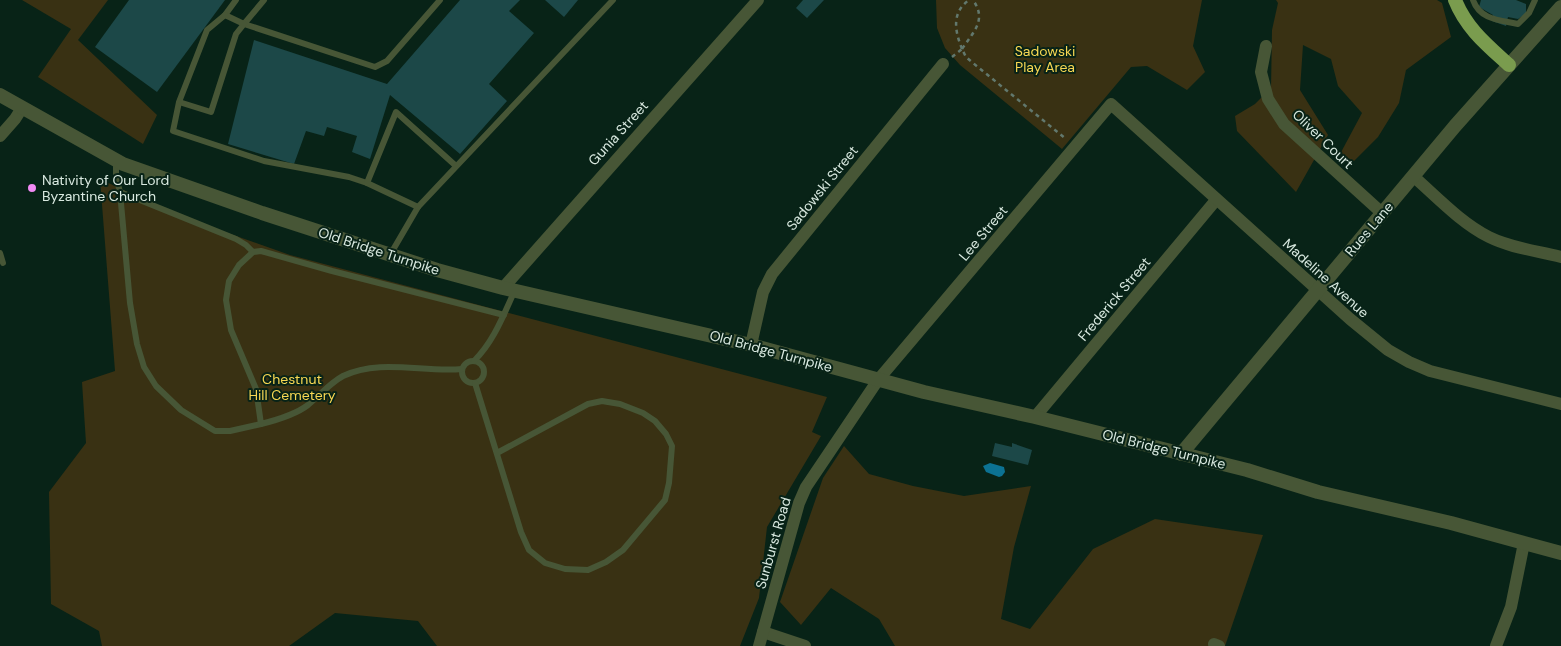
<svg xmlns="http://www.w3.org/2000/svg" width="1561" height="646" font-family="'DM Sans',sans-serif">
<rect width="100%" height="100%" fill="#082317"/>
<g fill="#393113">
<polygon points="22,0 108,0 78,40 157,115 143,144 38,77 71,29"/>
<polygon points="936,0 1202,0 1193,46 1205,72 1187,90 1147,66 1131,67 1062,149 960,65 945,48 937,28"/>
<polygon points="1276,0 1437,0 1442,3 1451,37 1406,70 1399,103 1378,137 1354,161 1339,156 1362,113 1338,86 1331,59 1303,45 1300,90 1328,135 1296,192 1237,131 1235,116 1255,104 1271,88 1272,30 1278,3"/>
<polygon points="100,179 177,215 290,255 827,397 812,432 821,436 767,527 759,598 740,646 437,646 418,621 335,613 289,646 102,646 99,631 51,604 49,492 86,443 82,382 115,371"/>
<polygon points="844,446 869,474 913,486 964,496 1031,486 1014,547 1001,619 1030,629 1093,549 1155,519 1263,535 1225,646 895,646 879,619 831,588 801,625 780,602 823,478"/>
</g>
<polygon fill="#0c7293" points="990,463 1004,467 1005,472 1002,476 999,477 986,472 983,466"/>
<g fill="#1c4848">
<polygon points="129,0 225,0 157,92 95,47"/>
<polygon points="460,0 520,0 509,11 534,33 489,84 507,101 460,154 390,95 370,159 352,152 357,136 327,127 324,136 306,131 294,164 228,144 254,40 387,84"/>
<polygon points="545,0 578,0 564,17"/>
<polygon points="803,0 824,0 807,18 796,8"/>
<polygon points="1481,0 1516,0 1526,4 1526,14 1518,19 1508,17 1506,26 1492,21 1493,15 1479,7"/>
<polygon points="995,443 1012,447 1012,443 1032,450 1028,465 992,456"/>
</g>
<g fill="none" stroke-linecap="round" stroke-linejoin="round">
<g stroke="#62786d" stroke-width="2.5" stroke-dasharray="4 4" stroke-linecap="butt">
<path d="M962,49C974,31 987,20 973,0"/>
<path d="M962,49C955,31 951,13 969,0"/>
<polyline points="952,57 962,49 966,57 973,63 1066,139"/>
</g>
<g stroke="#475636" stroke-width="6">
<polyline points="264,0 244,24 375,67 387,61 440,0"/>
<path d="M1473,0C1480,20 1500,20 1518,24L1529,13L1535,0"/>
<polyline points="225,15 236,0"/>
<polyline points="179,102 211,112 236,34 244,24 225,15 207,30 179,102 173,131 264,161 349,177 367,183 418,207 390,255"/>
<polyline points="116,161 116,177 120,192 236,239 246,245 253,252"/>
<polyline points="367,183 396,112 456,166"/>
<polyline points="120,192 130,303 137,344 144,367 156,386 181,410 215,431 230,431 261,424"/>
<polyline points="418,207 613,0"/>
<polyline points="0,253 3,263"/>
<circle cx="473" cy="372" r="11"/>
<path d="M474,361C494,341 503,316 515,290"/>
<path d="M462,369C424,373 380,358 343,376C330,383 319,396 308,405C295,415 277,420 261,424L256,389L231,330L226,300L229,281L239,265L253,252L261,251L332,271L504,315"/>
<polyline points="475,383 521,532 529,550 545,563 565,569 588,570 606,562 623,550 665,500 669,483 672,446 666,434 655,421 643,413 620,404 602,401 588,404 497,453"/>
</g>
<g stroke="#475636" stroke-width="12">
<polyline points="1266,46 1261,72 1268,99 1284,124 1382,213"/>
<polyline points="0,136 15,119 22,108"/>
<path d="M1413,176C1437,197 1461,223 1489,237C1511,248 1538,251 1561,257"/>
<polyline points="503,288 758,0"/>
<polyline points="751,345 763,292 772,274 943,64"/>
<polyline points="1035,417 1216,200"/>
<polyline points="763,632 805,646"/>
<polyline points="1214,644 1219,646"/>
<polyline points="759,646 799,503 806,487 878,380 1111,104 1350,319 1388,350 1409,362 1430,371 1561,404"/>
<polyline points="1496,646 1511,607 1524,543"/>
</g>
<g stroke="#475636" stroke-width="14">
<polyline points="0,95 123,164 262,213 437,270 503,288 751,345 924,392 1035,417 1247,470 1318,492 1451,523 1561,553"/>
<polyline points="1181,454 1455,126 1561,7"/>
</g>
<path stroke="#7a9c4e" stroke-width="14" d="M1455,0C1466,28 1487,45 1509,65"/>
</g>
<circle fill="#f18af4" stroke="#082317" stroke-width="2" cx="32" cy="188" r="5"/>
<g text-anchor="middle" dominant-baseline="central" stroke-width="4" stroke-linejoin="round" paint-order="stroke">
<g font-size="14" fill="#f7d753" stroke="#082317">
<text x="1045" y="51">Sadowski<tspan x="1045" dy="16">Play Area</tspan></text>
<text x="292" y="379">Chestnut<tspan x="292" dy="16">Hill Cemetery</tspan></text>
</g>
<g font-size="14" fill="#d9e9e0" stroke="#082317">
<text transform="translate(618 133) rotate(-48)">Gunia Street</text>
<text transform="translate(1323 139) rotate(44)">Oliver Court</text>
<text transform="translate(822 188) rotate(-51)">Sadowski Street</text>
<text transform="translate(1369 229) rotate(-50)">Rues Lane</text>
<text transform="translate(983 233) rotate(-50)">Lee Street</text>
<text transform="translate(379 251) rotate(18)">Old Bridge Turnpike</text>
<text transform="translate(1326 278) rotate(42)">Madeline Avenue</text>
<text transform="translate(1114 299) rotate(-50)">Frederick Street</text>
<text transform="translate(771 351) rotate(15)">Old Bridge Turnpike</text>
<text transform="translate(1164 449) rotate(14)">Old Bridge Turnpike</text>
<text transform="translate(773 543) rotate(-74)">Sunburst Road</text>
</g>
<g font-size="14" fill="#d9e9e0" stroke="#082317" text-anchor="start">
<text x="42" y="180">Nativity of Our Lord<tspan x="42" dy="16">Byzantine Church</tspan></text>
</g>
</g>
</svg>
